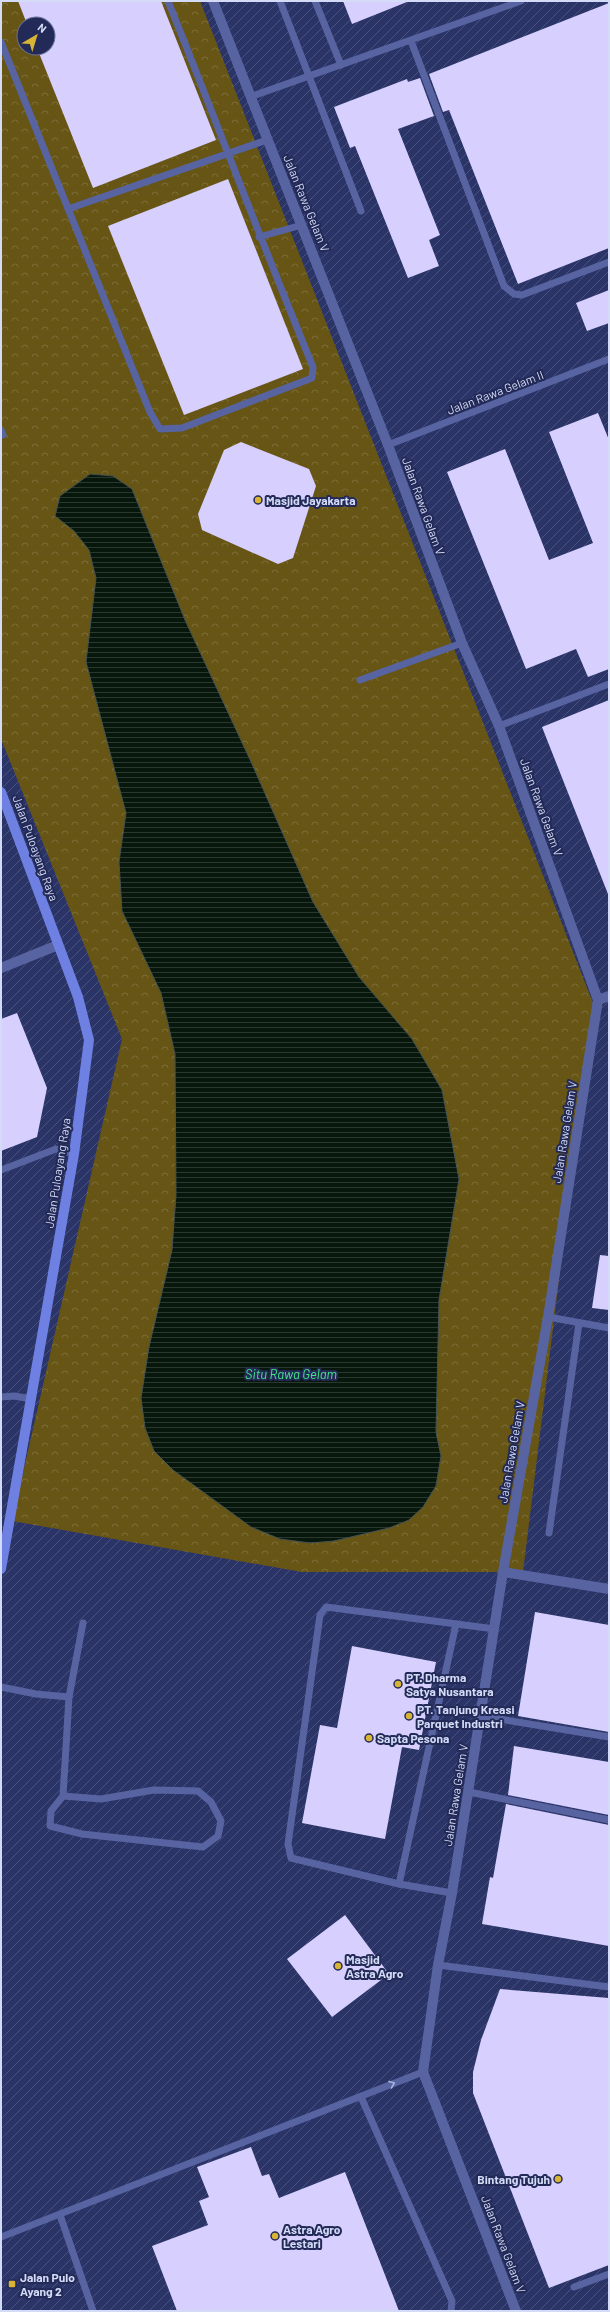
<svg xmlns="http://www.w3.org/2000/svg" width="610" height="2312" font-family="Barlow,sans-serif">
<defs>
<pattern id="industrial-furrows" width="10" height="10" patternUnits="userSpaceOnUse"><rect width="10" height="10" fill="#2b3467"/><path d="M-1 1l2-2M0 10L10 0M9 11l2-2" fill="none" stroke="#49517e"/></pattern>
<pattern id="park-crowns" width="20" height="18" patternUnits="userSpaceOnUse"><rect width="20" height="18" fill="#675515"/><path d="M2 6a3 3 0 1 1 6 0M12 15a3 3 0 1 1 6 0" fill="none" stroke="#7c6d38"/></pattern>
<pattern id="water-rules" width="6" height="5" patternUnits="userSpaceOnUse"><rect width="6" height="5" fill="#07170c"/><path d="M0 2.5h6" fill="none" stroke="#2a3830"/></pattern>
</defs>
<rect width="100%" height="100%" fill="#232a57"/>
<path fill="url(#industrial-furrows)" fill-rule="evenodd" d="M1,1H609V2311H1ZM24,24H48V48H24Z"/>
<path fill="url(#park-crowns)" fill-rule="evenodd" d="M1,1H200L593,1003L523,1572H302L12,1521L122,1039L1,739ZM24,24H48V48H24Z"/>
<polygon fill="url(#water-rules)" stroke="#445252" points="90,474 113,476 132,489 185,620 252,764 313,902 359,977 412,1039 442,1090 459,1179 439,1300 436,1432 441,1456 436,1486 423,1507 409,1520 389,1528 334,1541 310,1543 280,1539 251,1527 173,1470 154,1451 145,1428 141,1398 149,1347 172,1250 176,1195 175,1054 161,993 122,911 119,862 126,813 86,662 96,578 89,550 74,531 55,516 60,496"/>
<g fill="#d7cffe">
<polygon points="18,1 161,1 216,140 93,188 37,48 48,48 48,24 27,24"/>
<polygon points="343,1 407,1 407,2 352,24"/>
<polygon points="609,3 609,248 518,284 449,110 443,112 429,74"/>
<polygon points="420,78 434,116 398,129 440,235 429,240 439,266 408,278 355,146 350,148 334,107 407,79 408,82"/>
<polygon points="228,179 303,369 184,415 108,226"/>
<polygon points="609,290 609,323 587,331 576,303"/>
<polygon points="598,413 609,440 609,669 588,677 576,649 526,669 447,472 505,449 549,560 593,543 549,432"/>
<polygon points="241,442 309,469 316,486 293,558 278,564 202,530 198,514 224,450"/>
<polygon points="609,700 609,893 608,894 542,727"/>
<polygon points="17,1013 47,1088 37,1137 1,1151 1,1019"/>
<polygon points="600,1255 609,1256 609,1310 592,1308"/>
<polygon points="535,1612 609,1625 609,1732 518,1716"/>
<polygon points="352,1646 436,1662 419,1750 402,1747 385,1839 302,1823 320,1725 337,1728"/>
<polygon points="514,1746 609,1762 609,1815 508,1795"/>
<polygon points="506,1804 609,1825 609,1946 482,1924 490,1877 493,1878"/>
<polygon points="345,1915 389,1974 332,2017 287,1959"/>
<polygon points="500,1989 609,1998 609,2265 549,2288 473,2093 473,2072 481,2040"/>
<polygon points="251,2147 262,2176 269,2174 279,2198 345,2172 399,2311 177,2311 152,2246 208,2225 199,2201 209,2197 197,2167"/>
</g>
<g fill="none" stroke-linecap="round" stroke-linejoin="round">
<g stroke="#5764a1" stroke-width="7">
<polyline points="280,1 361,211"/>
<polyline points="315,1 341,65"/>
<polyline points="411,41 504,286 514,294 522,295 609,262"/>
<path d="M1,42L150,412L160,429L182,428L312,378L313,367C263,246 217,123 168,1"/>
<polyline points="250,97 521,1"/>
<polyline points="68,209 267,140"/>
<polyline points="259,237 302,225"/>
<polyline points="1,430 3,435"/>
<polyline points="388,445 609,359"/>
<polyline points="360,680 462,643"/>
<polyline points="499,726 609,684"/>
<polyline points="1,1170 56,1149 74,1154"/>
<polyline points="548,1317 609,1328"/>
<polyline points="1,1397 14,1396 32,1399"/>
<polyline points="549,1533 579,1323"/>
<polyline points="1,1687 36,1694 69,1697 63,1796 51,1811 50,1826 82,1834 203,1847 218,1836 221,1821 211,1802 198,1791 154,1790 101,1799 63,1796"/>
<polyline points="69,1697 83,1623"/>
<polyline points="481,1716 609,1737"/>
<polyline points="469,1792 609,1820"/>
<polyline points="399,1884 456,1624"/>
<polyline points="452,1893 399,1884 291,1858 288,1844 320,1615 326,1607 495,1629"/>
<polyline points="438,1965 609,1987"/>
<polyline points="361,2097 452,2301 451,2311"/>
<polyline points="60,2215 93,2311"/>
<polyline points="1,2237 423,2072"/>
<polyline points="574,2287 609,2274"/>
</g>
<g stroke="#5764a1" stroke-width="10">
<polyline points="213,1 388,445 462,643 499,726 598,1000 548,1317 503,1572 452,1893 438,1965 423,2072 516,2311"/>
<polyline points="1,968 58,945"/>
<polyline points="598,1000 609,996"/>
<polyline points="503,1572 609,1589"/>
</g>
<polyline stroke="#6e81e2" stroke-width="10" points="1,792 78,997 89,1040 74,1154 1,1569"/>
</g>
<defs><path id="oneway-chevron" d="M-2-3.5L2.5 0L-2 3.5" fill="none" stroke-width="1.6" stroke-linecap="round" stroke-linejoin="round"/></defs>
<use stroke="#a8b1d9" href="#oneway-chevron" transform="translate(392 2084) rotate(-21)"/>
<g fill="#d7b434" stroke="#232a57" stroke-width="1.5">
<circle cx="258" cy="500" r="4"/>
<circle cx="398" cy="1684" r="4"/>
<circle cx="409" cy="1716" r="4"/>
<circle cx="369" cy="1738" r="4"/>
<circle cx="338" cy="1966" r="4"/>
<circle cx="558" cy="2179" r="4"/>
<circle cx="275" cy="2236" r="4"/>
<rect x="8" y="2280" width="8" height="8" rx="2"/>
</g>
<g text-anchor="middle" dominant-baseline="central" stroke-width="4" stroke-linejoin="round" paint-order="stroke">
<g font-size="12" fill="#d3dbf7" stroke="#232a57">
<text transform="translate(307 203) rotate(68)">Jalan Rawa Gelam V</text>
<text transform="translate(495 392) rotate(-21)">Jalan Rawa Gelam II</text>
<text transform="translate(424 506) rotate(70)">Jalan Rawa Gelam V</text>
<text transform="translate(542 807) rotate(70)">Jalan Rawa Gelam V</text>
<text transform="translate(36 848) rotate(70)">Jalan Puloayang Raya</text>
<text transform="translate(564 1132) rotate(-81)">Jalan Rawa Gelam V</text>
<text transform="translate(57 1173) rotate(-81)">Jalan Puloayang Raya</text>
<text transform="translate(511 1452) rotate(-80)">Jalan Rawa Gelam V</text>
<text transform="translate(455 1795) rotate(-81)">Jalan Rawa Gelam V</text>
<text transform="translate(504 2244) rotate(69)">Jalan Rawa Gelam V</text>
</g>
<g font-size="12" font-weight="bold" fill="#d3dbf7" stroke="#232a57" text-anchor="start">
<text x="266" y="500">Masjid Jayakarta</text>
<text x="406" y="1677">PT. Dharma<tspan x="406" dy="14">Satya Nusantara</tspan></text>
<text x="417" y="1709">PT. Tanjung Kreasi<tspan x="417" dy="14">Parquet Industri</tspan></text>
<text x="377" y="1738">Sapta Pesona</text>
<text x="346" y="1959">Masjid<tspan x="346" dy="14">Astra Agro</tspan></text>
<text x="550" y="2179" text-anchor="end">Bintang Tujuh</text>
<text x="283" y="2229">Astra Agro<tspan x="283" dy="14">Lestari</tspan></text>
<text x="20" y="2277">Jalan Pulo<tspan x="20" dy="14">Ayang 2</tspan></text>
</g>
<g font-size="13" font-style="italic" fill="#45e688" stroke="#232a57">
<text x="291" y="1374">Situ Rawa Gelam</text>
</g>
</g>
<rect width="610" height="2312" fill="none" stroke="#d3dbf7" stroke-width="4"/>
<g transform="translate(36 36) rotate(38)"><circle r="19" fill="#232a57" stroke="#697197"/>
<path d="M0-3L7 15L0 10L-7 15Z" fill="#d7b434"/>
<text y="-6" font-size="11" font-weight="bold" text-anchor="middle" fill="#d3dbf7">N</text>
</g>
</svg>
